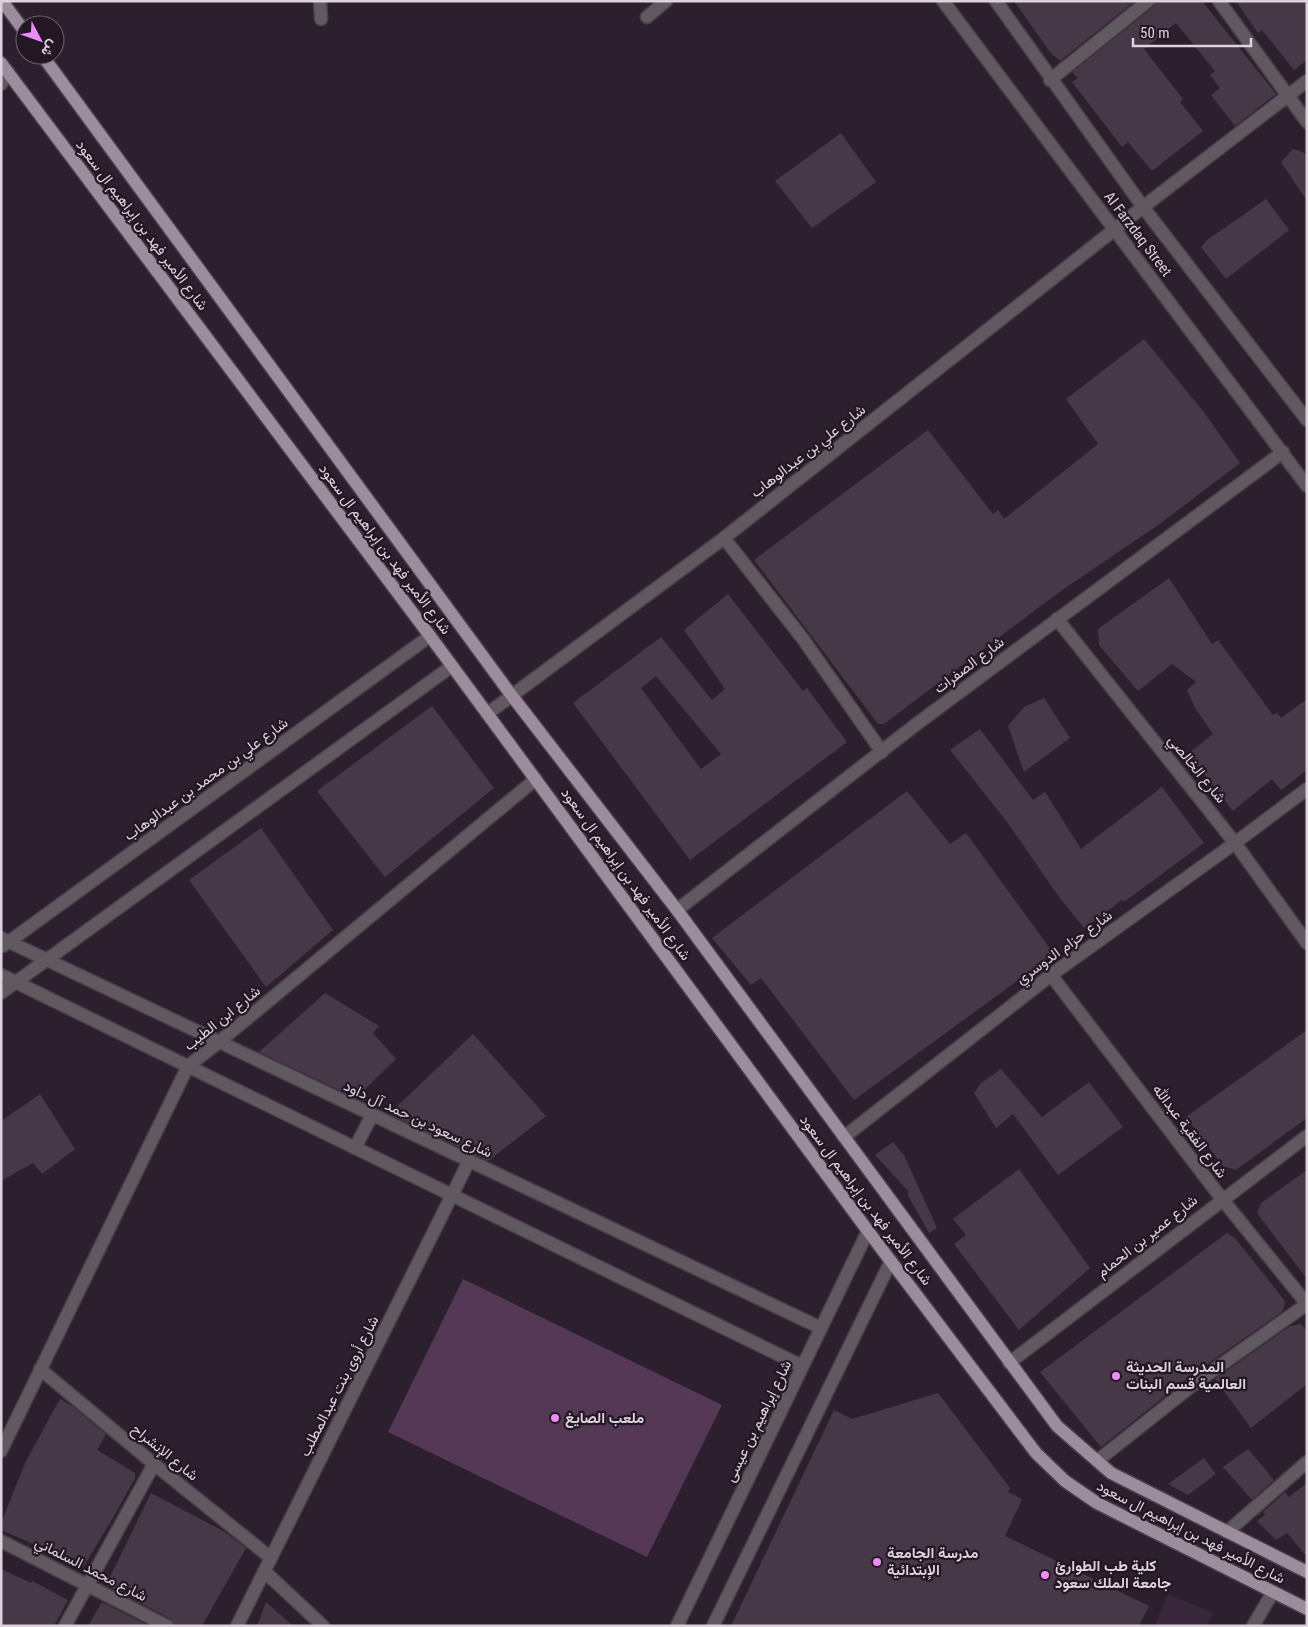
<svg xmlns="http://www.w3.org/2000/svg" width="1308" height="1627" font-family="'Roboto Condensed',Vazirmatn,sans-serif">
<rect width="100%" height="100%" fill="#2d202e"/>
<polygon fill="#38273a" points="1168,1594 1213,1613 1207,1626 1154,1626"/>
<polygon fill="#543856" points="463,1279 722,1405 647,1557 388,1432"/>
<g fill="#463847" fill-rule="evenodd">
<polygon points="1014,1 1135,1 1060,61 1050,52"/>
<polygon points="1156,1 1202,1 1276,94 1235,126 1211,95 1220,88 1210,75 1215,71 1176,23 1144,49 1183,99 1180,102 1203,131 1152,171 1128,142 1122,147 1072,82 1078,78 1072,72 1153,7"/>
<polygon points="1236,1 1307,1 1307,60 1294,70 1262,30 1258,33"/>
<polygon points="841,133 876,182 812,228 775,181"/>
<polygon points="1293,149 1303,152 1307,156 1307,201 1281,162"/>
<polygon points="1266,199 1289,230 1226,279 1201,247 1207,240"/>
<polygon points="1144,339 1203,411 1240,463 1161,523 1058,593 884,724 878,724 754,560 928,430 993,514 998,510 1004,519 1098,444 1066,399"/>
<polygon points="1169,578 1212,644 1218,640 1273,715 1277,713 1281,718 1307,699 1307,770 1281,790 1272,779 1233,811 1196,764 1193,767 1185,756 1213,734 1195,708 1187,690 1196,682 1172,664 1138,691 1099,645 1098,629"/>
<path d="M728,594L803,691L807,688L847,742L690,860L573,703L661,637L712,700L725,689L684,630ZM656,676L721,754L701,769L641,688Z"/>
<polygon points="1044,698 1070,738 1024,772 1008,726 1024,707"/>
<polygon points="432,706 494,788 385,877 317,791"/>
<polygon points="980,729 1033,800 1045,792 1081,849 1162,787 1204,843 1124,902 1122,900 1084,928 1059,897 1007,822 950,750"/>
<polygon points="907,791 950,844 966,833 1054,954 854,1100 761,978 751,985 712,938"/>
<polygon points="261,828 333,930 266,987 189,880"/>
<polygon points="325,993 379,1026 373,1033 396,1059 356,1098 259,1052"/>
<polygon points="1307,1030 1307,1118 1236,1170 1223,1166 1186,1117"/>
<polygon points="473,1034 546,1116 488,1161 389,1114"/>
<polygon points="1001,1069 1042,1117 1089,1082 1123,1127 1058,1175 1013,1114 996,1128 974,1093 981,1083"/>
<polygon points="40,1094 75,1149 42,1174 33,1163 1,1181 1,1121"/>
<polygon points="893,1142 904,1155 937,1228 929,1233 907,1194 909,1192 875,1155"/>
<polygon points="1019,1169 1090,1268 1019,1330 954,1244 966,1235 953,1219"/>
<polygon points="1307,1170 1307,1279 1257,1213 1261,1203"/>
<polygon points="1227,1233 1235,1238 1285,1301 1283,1311 1189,1377 1101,1447 1040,1372"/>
<polygon points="1301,1324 1307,1331 1307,1384 1251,1428 1215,1379 1290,1326"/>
<polygon points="938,1393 1010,1488 1008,1492 1022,1499 1005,1536 1149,1606 1139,1626 731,1626 834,1410 852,1419"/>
<polygon points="60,1399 72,1406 106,1434 97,1450 135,1473 135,1478 114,1516 84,1566 1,1530 1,1523 26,1461"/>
<polygon points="1248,1449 1274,1480 1252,1500 1223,1467"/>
<polygon points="1204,1458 1216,1474 1188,1495 1168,1484"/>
<polygon points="1307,1483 1307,1557 1287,1533 1276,1540 1257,1521 1265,1515 1263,1512 1285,1492 1289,1497"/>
<polygon points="151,1493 225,1532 246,1548 202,1626 175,1626 171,1619 106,1585"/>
<polygon points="1,1569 31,1583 32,1581 68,1600 54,1626 1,1626"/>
<polygon points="102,1602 149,1626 88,1626"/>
<polygon points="266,1602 293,1626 257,1626"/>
</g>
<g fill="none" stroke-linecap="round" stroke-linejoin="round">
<defs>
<g id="minor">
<polyline points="320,1 321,19"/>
<polyline points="943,1 1307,486"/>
<polyline points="996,1 1143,207 1307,420"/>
<polyline points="1219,1 1307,122"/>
<polyline points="647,17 666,1"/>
<polyline points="1050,80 1148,1"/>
<polyline points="1,84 8,72"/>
<polyline points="724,538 803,639 882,752"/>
<polyline points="1057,619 1235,843 1307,943"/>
<polyline points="487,714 724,538 1143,207 1307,81"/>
<polyline points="677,910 914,726 1283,452"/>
<polyline points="1,938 821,1328"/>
<polyline points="3,946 430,636"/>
<polyline points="1,975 802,1366"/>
<polyline points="1051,975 1222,1199 1307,1304"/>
<polyline points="1,993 452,666"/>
<polyline points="844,1137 1051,975 1235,843 1307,789"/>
<polyline points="355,1148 372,1115"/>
<polyline points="1009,1363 1307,1136"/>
<polyline points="40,1369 154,1464 271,1558"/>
<polyline points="1,1451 188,1066 219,1042 536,779"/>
<polyline points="1097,1461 1194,1384 1307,1304"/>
<polyline points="1227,1532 1307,1462"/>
<polyline points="1,1541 167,1626"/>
<polyline points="264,1571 323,1626"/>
<polyline points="65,1626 154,1464"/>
<polyline points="237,1626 469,1161"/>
<polyline points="677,1626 868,1231"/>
<polyline points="713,1626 891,1261"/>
<polyline points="1253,1626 1273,1592"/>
</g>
<g id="major">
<polyline points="2,1 25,32"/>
<polyline points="42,55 512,696 677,910 1057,1426 1111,1473 1307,1572"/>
<polyline points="1,63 430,636 868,1231 1036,1453 1065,1481 1097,1503 1307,1609"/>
</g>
</defs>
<use href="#minor" stroke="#493d4a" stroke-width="15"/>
<use href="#major" stroke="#493d4a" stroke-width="15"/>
<use href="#minor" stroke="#605960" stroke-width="12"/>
<use href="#major" stroke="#9b8d9b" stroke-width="12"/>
</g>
<g fill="#ee8bf7" stroke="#231724" stroke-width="2">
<circle cx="1116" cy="1376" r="5"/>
<circle cx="555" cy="1418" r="5"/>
<circle cx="877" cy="1562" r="5"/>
<circle cx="1045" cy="1575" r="5"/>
</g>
<g text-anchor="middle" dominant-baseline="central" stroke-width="4.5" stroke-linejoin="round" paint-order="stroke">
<g font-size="15" fill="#dcd3dc" stroke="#231724">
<text transform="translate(142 225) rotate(53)">شارع الأمير فهد بن إبراهيم ال سعود</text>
<text transform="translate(1138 234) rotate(53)">Al Farzdaq Street</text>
<text transform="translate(808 451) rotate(-38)">شارع علي بن عبدالوهاب</text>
<text transform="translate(385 549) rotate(53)">شارع الأمير فهد بن إبراهيم ال سعود</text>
<text transform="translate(969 665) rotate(-37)">شارع الصفرات</text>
<text transform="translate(1197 769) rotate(51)">شارع الخالصي</text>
<text transform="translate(206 779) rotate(-36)">شارع علي بن محمد بن عبدالوهاب</text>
<text transform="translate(626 874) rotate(54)">شارع الأمير فهد بن إبراهيم ال سعود</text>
<text transform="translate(1064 947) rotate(-36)">شارع حزام الدوسري</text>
<text transform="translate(222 1018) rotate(-39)">شارع ابن الطيب</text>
<text transform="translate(418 1119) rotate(25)">شارع سعود بن حمد آل داود</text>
<text transform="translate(1190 1131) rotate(53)">شارع الفقية عبدالله</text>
<text transform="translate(866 1200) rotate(53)">شارع الأمير فهد بن إبراهيم ال سعود</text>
<text transform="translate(1147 1236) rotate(-38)">شارع عمير بن الحمام</text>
<text transform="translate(339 1386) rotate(-63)">شارع أروى بنت عبدالمطلب</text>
<text transform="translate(758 1421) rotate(-64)">شارع إبراهيم بن عيسى</text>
<text transform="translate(165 1452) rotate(39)">شارع الإنشراح</text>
<text transform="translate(1191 1532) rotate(27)">شارع الأمير فهد بن إبراهيم ال سعود</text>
<text transform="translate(91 1569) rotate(27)">شارع محمد السلماني</text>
</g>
<g font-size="15" font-weight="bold" fill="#dcd3dc" stroke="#231724" text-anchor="start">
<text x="1126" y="1367">المدرسة الحديثة<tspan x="1126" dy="17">العالمية قسم البنات</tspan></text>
<text x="565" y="1418">ملعب الصايغ</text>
<text x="887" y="1553">مدرسة الجامعة<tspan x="887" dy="17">الإبتدائية</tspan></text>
<text x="1055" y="1566">كلية طب الطوارئ<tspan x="1055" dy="17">جامعة الملك سعود</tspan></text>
</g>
</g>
<rect width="1308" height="1627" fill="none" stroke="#dcd3dc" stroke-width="5"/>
<g transform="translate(40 40) rotate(131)"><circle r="24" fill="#231724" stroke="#6d626e"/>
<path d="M0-4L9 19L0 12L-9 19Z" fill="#ee8bf7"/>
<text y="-8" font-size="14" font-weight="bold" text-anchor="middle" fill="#dcd3dc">ش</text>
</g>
<path d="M1133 38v8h118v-8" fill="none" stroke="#dcd3dc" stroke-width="2.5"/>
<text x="1140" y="38" font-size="15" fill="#dcd3dc" stroke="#231724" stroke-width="4" paint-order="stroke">50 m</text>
</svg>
